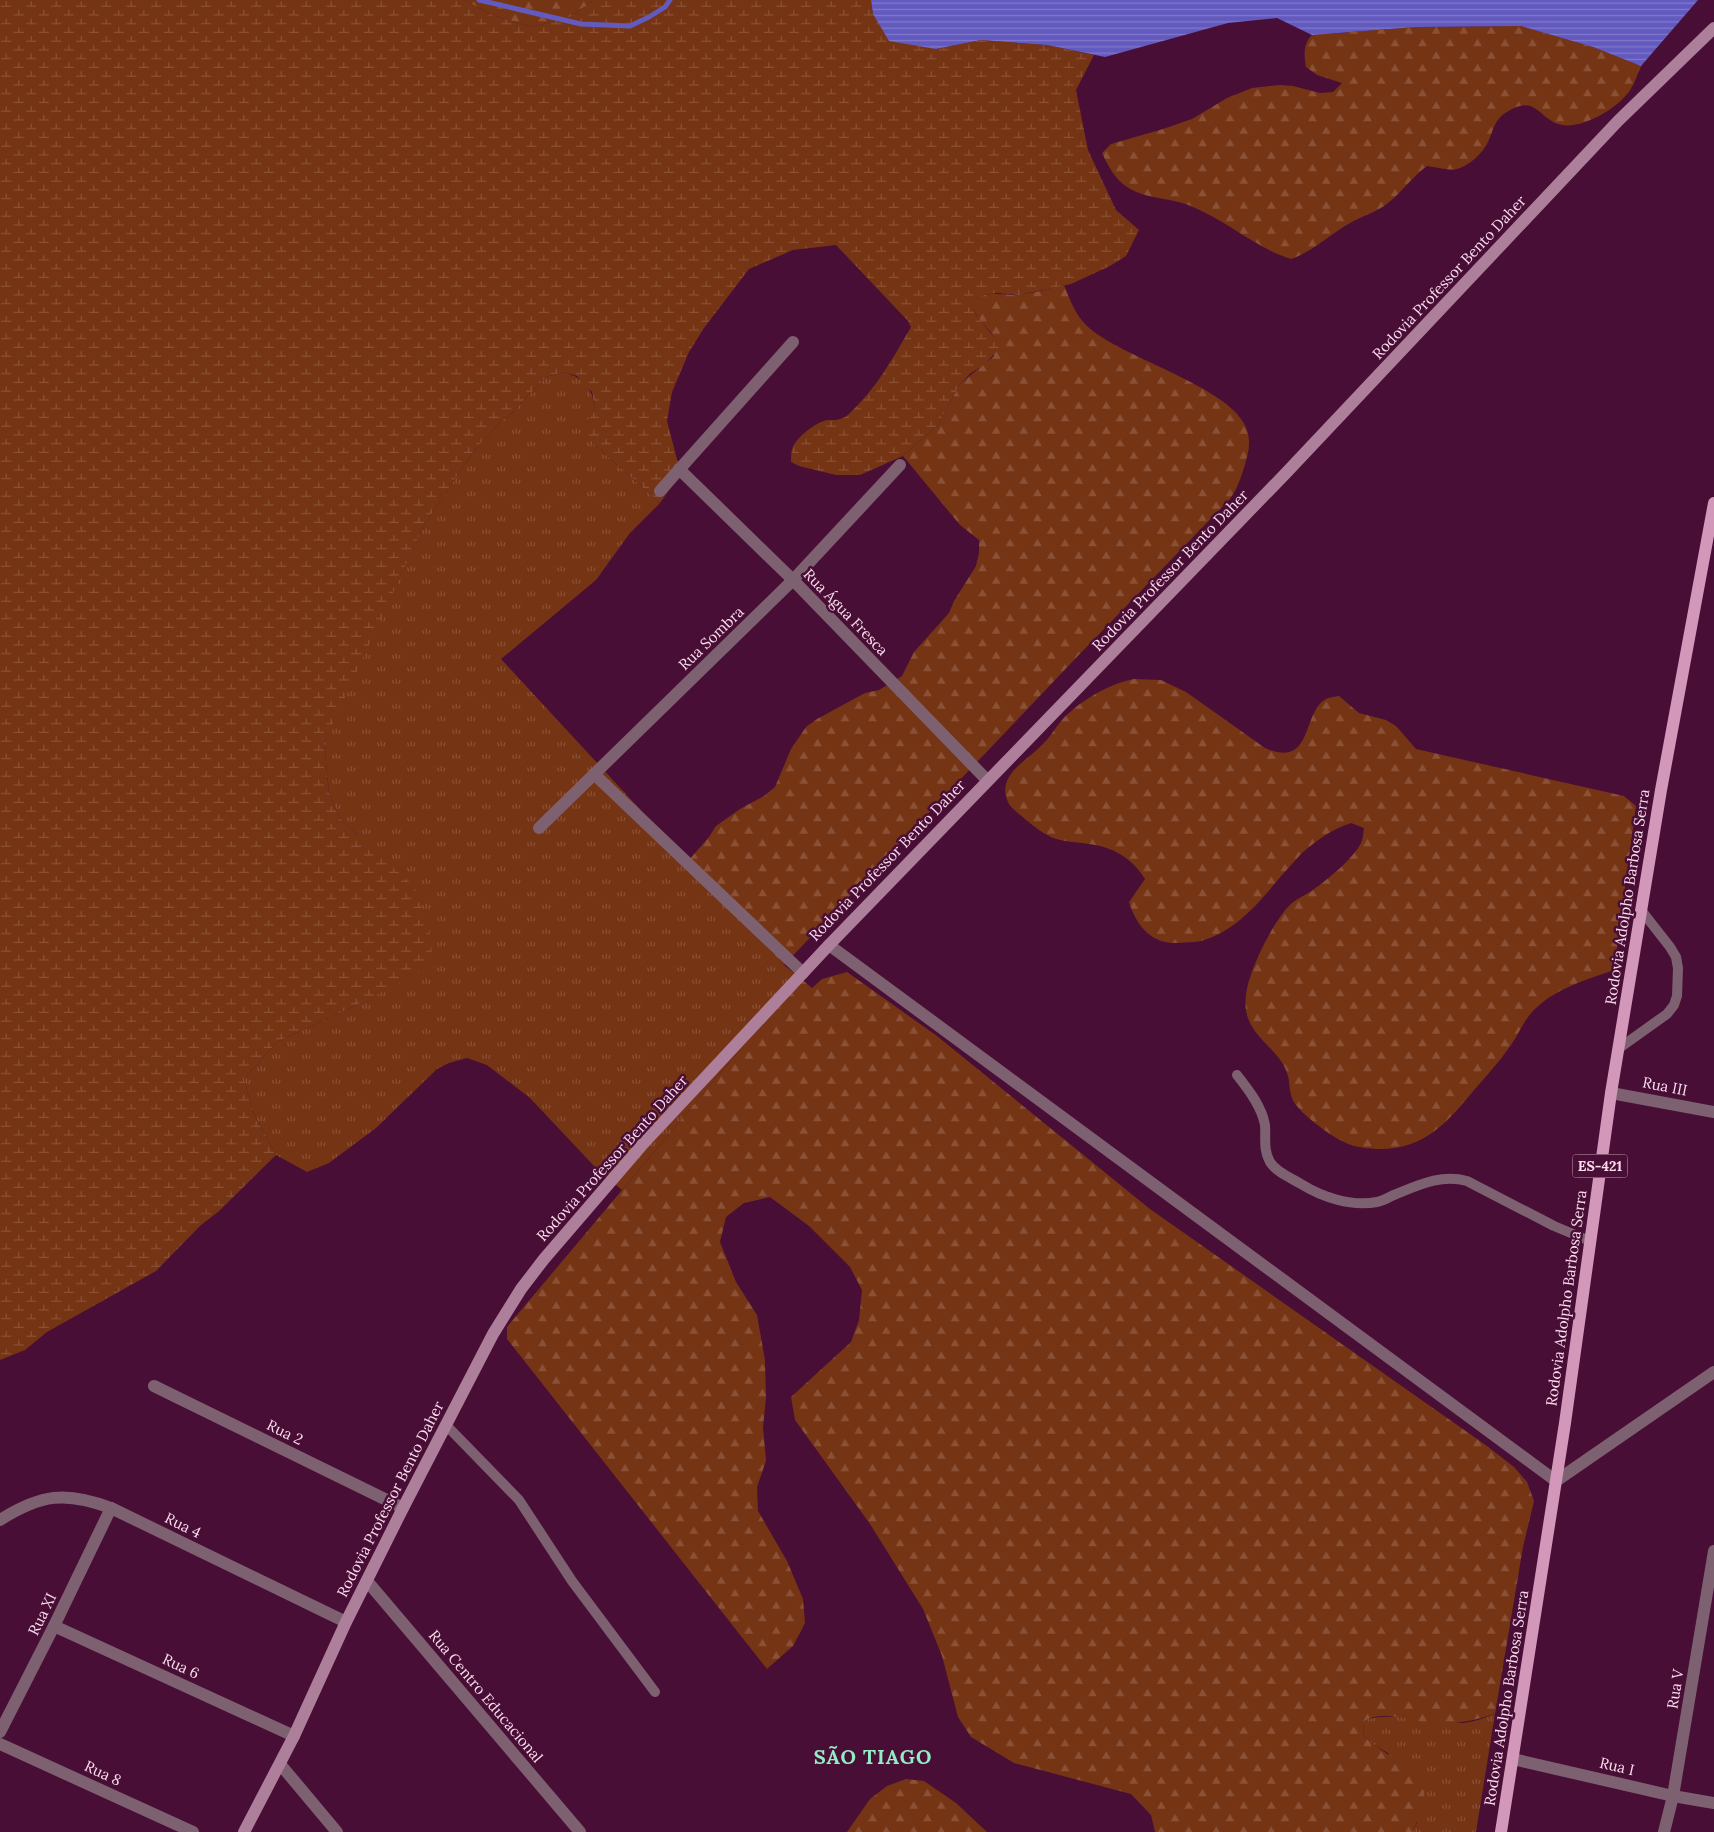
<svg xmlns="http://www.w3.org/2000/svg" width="1714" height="1832" font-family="Lora,serif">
<defs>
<pattern id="grass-tufts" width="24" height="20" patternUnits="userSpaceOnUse" patternTransform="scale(1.25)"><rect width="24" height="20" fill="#753414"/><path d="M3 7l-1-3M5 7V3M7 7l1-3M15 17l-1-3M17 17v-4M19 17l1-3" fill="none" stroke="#8a5136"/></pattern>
<pattern id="forest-firs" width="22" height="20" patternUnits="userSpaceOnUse" patternTransform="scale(1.25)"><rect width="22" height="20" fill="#753414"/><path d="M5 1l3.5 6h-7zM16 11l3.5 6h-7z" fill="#8a5136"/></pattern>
<pattern id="wetland-marsh" width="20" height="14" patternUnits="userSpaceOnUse" patternTransform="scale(1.25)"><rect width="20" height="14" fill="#753414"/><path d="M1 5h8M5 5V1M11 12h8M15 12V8" fill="none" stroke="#8a5136"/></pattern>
<pattern id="water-rules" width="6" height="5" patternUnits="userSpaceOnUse" patternTransform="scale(1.25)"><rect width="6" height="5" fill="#635abf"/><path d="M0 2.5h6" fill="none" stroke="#8279cb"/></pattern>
</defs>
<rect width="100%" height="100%" fill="#480e35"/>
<g fill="url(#grass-tufts)">
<path d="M563,372C586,379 591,386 595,409L587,422L586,433L594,444L660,503L630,533L596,580L501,659L784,965L800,978L622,1190L595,1167L530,1098L487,1065L467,1058L449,1063L437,1069L376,1128L329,1163L307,1172L276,1155L253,1112L244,1079L277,1042L361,1003L358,836L339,817L329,792L324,743L337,711L424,525L473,452L500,422L511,414L546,377Z"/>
<path d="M1495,1714L1476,1832H1412L1417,1823L1388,1753L1374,1745L1363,1735L1364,1721C1383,1711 1437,1722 1461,1723C1472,1723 1485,1717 1495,1714Z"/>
</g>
<g fill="url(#forest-firs)">
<polygon points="464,0 594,0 570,17 532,27 492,15"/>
<path d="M1521,26L1593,47L1641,66C1637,75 1634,86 1628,93C1615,110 1579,131 1558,124C1539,117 1535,97 1512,109C1494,118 1495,127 1488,142C1483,153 1469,166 1457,169C1449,171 1436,167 1427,166C1412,177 1402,192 1388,203C1377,212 1362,216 1350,223C1329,235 1314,251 1291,259C1256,248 1227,221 1193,207C1171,197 1147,200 1127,187C1115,179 1108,166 1102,153L1111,144L1163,129L1192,119L1227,98L1252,88L1280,85L1293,86L1320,93L1333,92L1342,83L1317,75L1306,67C1304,55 1303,44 1312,35L1416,27Z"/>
<path d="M1064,285C1070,300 1075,314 1086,325C1120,359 1240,388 1248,434C1251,446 1247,457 1244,468C1240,480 1237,489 1230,499L1074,660L784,965L688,861L709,837L716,826L740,809L764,796L775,787L791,749L806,727L817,719L865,693L879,690L902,676L914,652L949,613L954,601L976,566L979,553V540L960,525L903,456L937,426L960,384L994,356C994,350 995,342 993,336C991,330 979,322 975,312C966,286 1008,296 1019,295C1034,293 1050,288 1064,285Z"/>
<path d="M1134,679L1161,680L1186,692L1265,748C1315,770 1301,709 1328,698C1331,697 1336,697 1339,696L1359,713L1386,720L1396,726L1416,749L1624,796L1636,806L1614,970C1588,979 1557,988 1536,1008C1525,1018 1519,1033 1511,1045C1500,1061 1487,1075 1475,1089C1447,1123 1423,1151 1376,1149C1363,1148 1352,1147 1340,1140C1328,1134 1300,1113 1294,1102C1289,1093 1290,1085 1288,1076C1280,1045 1240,1036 1246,995C1249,970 1271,926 1288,907C1295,899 1304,896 1313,890C1328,879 1353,859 1361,843C1363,839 1363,833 1364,828L1351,823C1332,829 1317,840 1302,853C1295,860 1289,868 1282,875C1261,900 1239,928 1207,939C1198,943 1187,942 1177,943C1151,944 1136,925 1129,902L1145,879C1132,858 1113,847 1089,844C1077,842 1063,842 1051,837C1042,833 1034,826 1026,820C1021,815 1013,810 1009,804C994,776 1027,761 1043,744C1050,737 1055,728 1062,720C1078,702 1110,683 1134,679Z"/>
<path d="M847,972L937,1036L1150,1209L1487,1446L1514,1467L1527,1482L1534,1501L1523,1547L1495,1714C1475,1720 1456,1725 1434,1723C1411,1722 1385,1709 1364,1721L1363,1735C1376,1748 1392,1756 1407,1767C1411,1770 1417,1773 1419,1777C1431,1791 1420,1818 1412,1832H1155L1151,1815L1131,1794L1014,1763L971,1737L958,1717L942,1656L923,1609L870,1524L795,1420L791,1397L851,1342L859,1320L862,1290L850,1267L809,1226L770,1197L744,1203L726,1217L720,1242L736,1282L757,1315L765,1360L766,1398L763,1427L766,1461L757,1487L758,1511L787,1561L803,1599L805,1623L793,1646L767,1669L507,1339V1327L800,978L812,988L822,979Z"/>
<polygon points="906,1779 924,1781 956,1803 987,1832 847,1832 870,1799 887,1786"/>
</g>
<path fill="url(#wetland-marsh)" d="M0,0H464L492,15L532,27L570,17L594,0H871L873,14L936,49L981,40L1047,45L1094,55L1076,90L1088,150L1116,210L1139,230L1126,256L1110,266L1071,284L1019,295L997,293L984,295L976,299L974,308L976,315L993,336L999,349L984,365L971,373L960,384L937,426L903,456L860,475H836L799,466L791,462C791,457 791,451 793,447C797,437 818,420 829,420C837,420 842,420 849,414C876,389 893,358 911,327L908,321L836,245L793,250L749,269L704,328L689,352L672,392L667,421L678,463L672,486L660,503L594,444L585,433L587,422L595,409L592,392L577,376L563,372L546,377L511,414L500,422L473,452L424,525L324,743L329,792L339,817L358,836L414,886L429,927L432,955L419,973L361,1003L277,1042L244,1079L253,1112L276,1155L218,1212L201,1225L156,1271L47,1332L25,1350L0,1360Z"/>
<polygon fill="url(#water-rules)" points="871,0 1698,0 1641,66 1593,47 1521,26 1416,27 1312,35 1277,18 1228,23 1105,57 1047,45 981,40 936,49 889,41 873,14"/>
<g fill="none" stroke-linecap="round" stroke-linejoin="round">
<polyline stroke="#635abf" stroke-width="5" points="479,0 581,24 630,26 649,17 665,7 670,0"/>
<g stroke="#7e6171" stroke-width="10">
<polyline points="1618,1049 1667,1014 1674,1005 1677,996 1678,968 1676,957 1670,947 1641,910"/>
<path d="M1237,1075C1248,1089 1262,1107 1265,1125C1266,1137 1263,1150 1270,1162C1276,1172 1291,1178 1301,1184C1322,1197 1351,1207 1377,1202C1383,1201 1389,1197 1394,1195C1419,1185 1441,1174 1467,1181L1554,1226L1590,1241"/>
<polyline points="446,1425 519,1500 572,1581 655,1692"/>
</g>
<g stroke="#7e6171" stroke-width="12">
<polyline points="679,469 793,580 987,780"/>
<polyline points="660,491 793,342"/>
<polyline points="594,774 803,973"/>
<polyline points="539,828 793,580 900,465"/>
<polyline points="829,945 1556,1481 1714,1372"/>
<polyline points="1611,1093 1714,1112"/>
<polyline points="154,1386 403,1508"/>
<path d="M0,1520C41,1494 66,1491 111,1508L346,1622"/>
<polyline points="367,1581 580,1832"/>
<polyline points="54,1626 294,1736"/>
<polyline points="0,1732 54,1626 111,1508"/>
<polyline points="0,1744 193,1832"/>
<polyline points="1513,1759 1673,1796 1714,1803"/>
<polyline points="280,1764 337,1832"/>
<polyline points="1664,1832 1673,1796 1714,1551"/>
</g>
<polyline stroke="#ad7f9a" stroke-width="12" points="244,1832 294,1736 346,1622 403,1508 493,1334 521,1289 544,1259 642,1145 829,945 1286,473 1618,121 1714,28"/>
<polyline stroke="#d297b9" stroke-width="12" points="1501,1832 1565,1423 1611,1093 1661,790 1714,503"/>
</g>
<g text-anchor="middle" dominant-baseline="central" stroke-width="5" stroke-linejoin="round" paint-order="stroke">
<rect fill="#480e35" stroke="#c59eb6" stroke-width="1" x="1572.5" y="1154.5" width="55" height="23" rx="4"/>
<g font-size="14" font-weight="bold" fill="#fadced">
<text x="1600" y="1166">ES-421</text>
</g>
<g font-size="15" fill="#fadced" stroke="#480e35">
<text transform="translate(1449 277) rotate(-47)">Rodovia Professor Bento Daher</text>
<text transform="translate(1170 570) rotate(-46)">Rodovia Professor Bento Daher</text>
<text transform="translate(846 612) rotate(46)">Rua Água Fresca</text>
<text transform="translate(711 638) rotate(-44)">Rua Sombra</text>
<text transform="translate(887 860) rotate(-46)">Rodovia Professor Bento Daher</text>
<text transform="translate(1627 897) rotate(-81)">Rodovia Adolpho Barbosa Serra</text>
<text transform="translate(1665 1086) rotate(11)">Rua III</text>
<text transform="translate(612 1158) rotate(-48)">Rodovia Professor Bento Daher</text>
<text transform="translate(1566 1298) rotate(-82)">Rodovia Adolpho Barbosa Serra</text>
<text transform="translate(285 1432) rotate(26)">Rua 2</text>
<text transform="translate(390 1499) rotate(-63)">Rodovia Professor Bento Daher</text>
<text transform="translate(183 1525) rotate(26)">Rua 4</text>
<text transform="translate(42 1614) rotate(-64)">Rua XI</text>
<text transform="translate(181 1666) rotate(25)">Rua 6</text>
<text transform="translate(1675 1689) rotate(-81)">Rua V</text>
<text transform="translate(486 1696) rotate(50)">Rua Centro Educacional</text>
<text transform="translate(1506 1698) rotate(-81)">Rodovia Adolpho Barbosa Serra</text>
<text transform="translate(1617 1766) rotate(13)">Rua I</text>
<text transform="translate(103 1773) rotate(25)">Rua 8</text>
</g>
<g font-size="20" font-weight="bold" letter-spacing="1" fill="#95ebc4" stroke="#480e35">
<text x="873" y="1756">SÃO TIAGO</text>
</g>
</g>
</svg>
